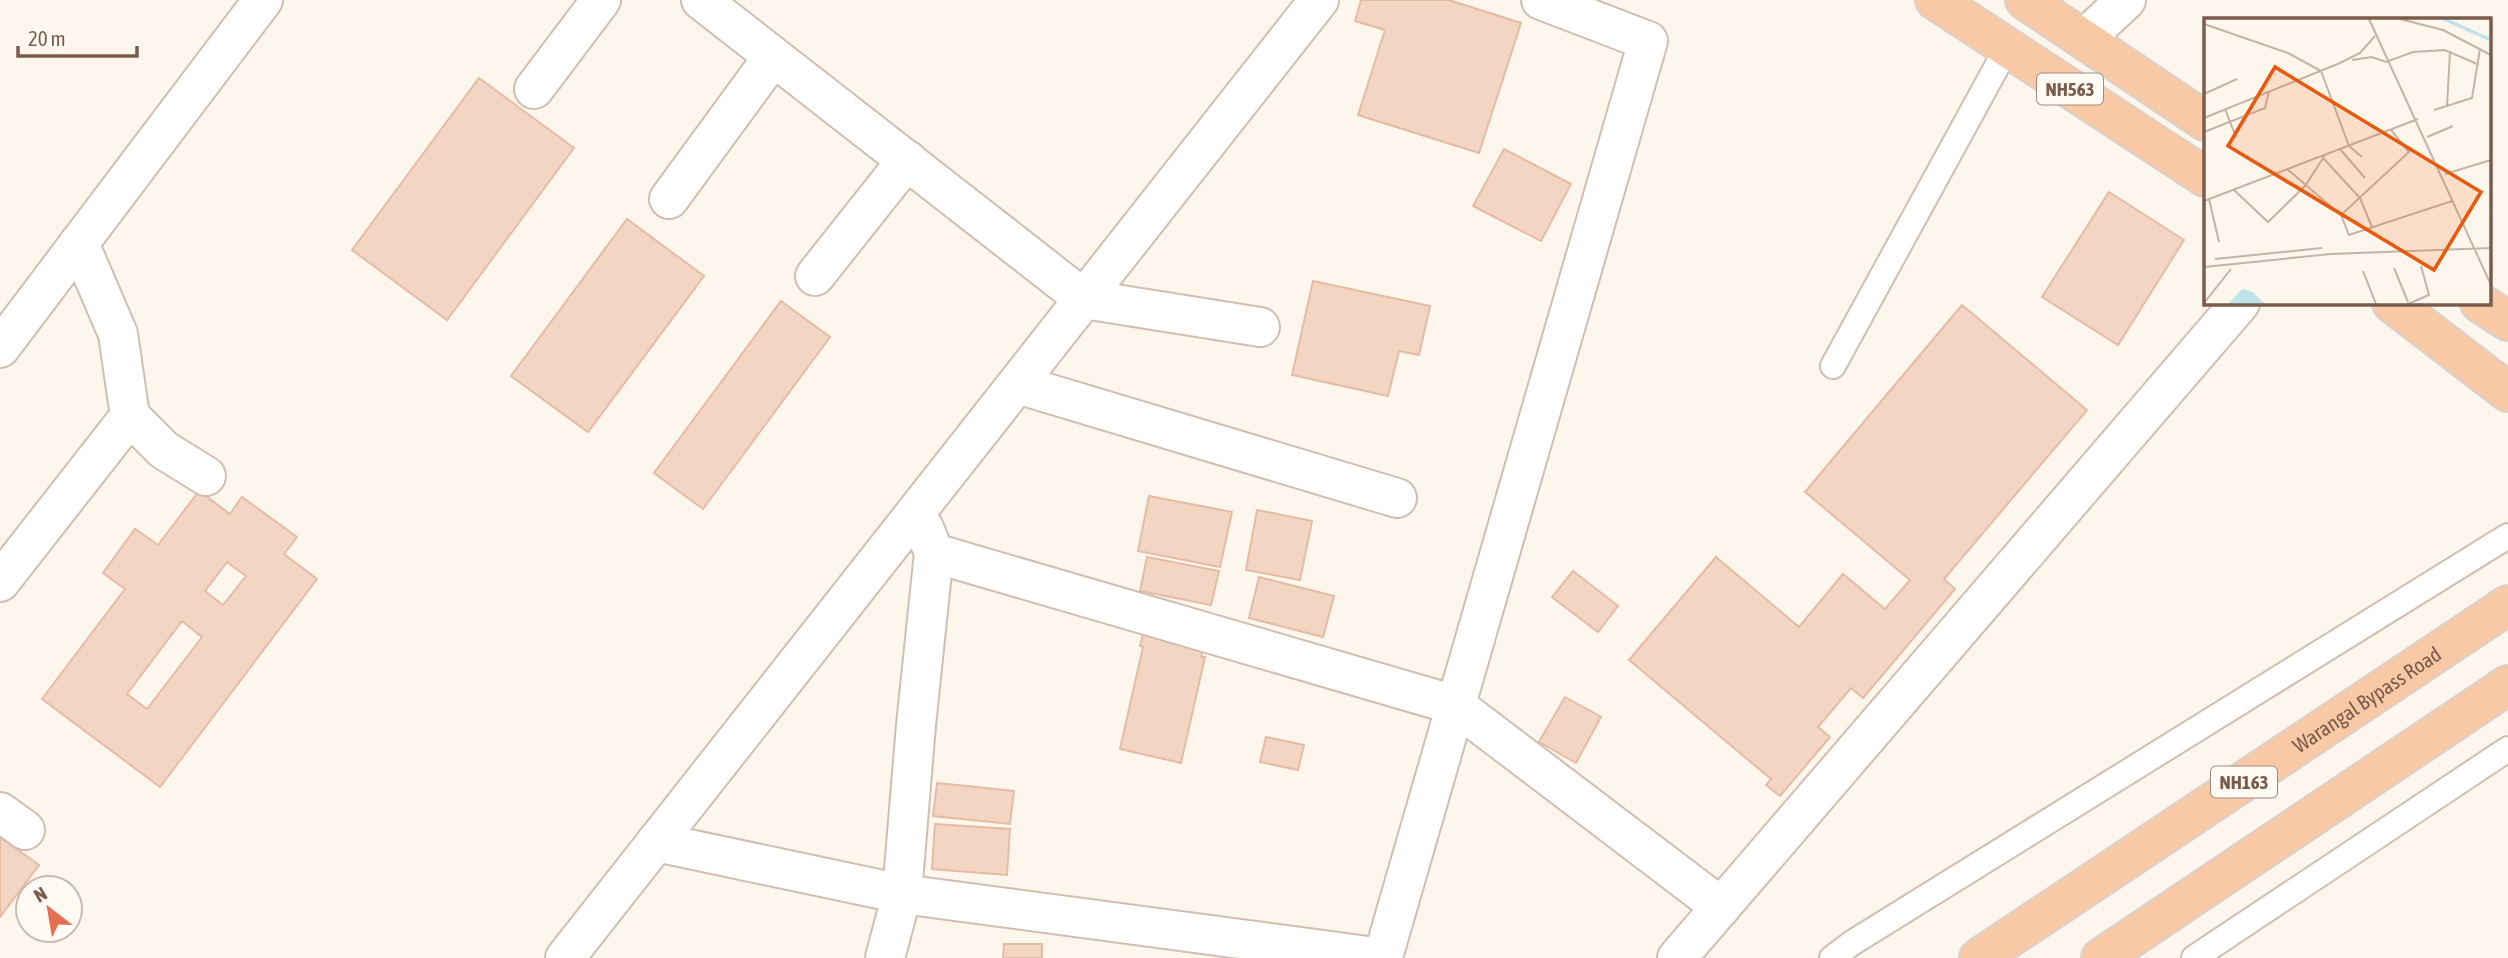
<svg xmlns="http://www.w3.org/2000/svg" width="2508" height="958" font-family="'Asap Condensed',sans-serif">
<rect width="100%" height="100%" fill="#fdf6ec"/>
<g fill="#f3d5c3" stroke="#e6bba3" stroke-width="2" fill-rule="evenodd">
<polygon points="1361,0 1449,0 1521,23 1479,153 1358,115 1385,30 1355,21"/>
<polygon points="479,78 574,148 447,320 352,250"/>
<polygon points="1504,149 1571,184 1541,241 1473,206"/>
<polygon points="2109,192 2184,240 2118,345 2042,297"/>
<polygon points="627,219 704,276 588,432 511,376"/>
<polygon points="1313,281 1430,306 1419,355 1399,351 1388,396 1292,375"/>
<polygon points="781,301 830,337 703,509 654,473"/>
<polygon points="1962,305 2087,410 1944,579 1955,589 1863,698 1851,688 1818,727 1830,737 1780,796 1766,785 1771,779 1629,660 1716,557 1799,627 1843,574 1885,609 1910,580 1805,492"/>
<path d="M199,491L230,514L242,497L297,537L284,554L317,579L160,787L42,699L125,589L103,573L135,529L158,545ZM227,562L246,576L223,605L205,591ZM182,621L202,637L147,709L127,694Z"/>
<polygon points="1149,496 1232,512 1220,567 1138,551"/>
<polygon points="1257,510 1312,521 1300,580 1246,570"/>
<polygon points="1147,557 1219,571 1211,605 1140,591"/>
<polygon points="1573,571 1618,606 1598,632 1552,597"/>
<polygon points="1259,577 1334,596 1323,637 1249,618"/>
<polygon points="1145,625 1206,639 1201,657 1205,657 1181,763 1120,749 1143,647 1140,646"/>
<polygon points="1565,697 1601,717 1576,763 1539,742"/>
<polygon points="1266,737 1304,745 1298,770 1260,762"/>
<polygon points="937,783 1014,791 1010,824 933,816"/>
<polygon points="935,824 1010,829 1007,875 932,869"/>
<polygon points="0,837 39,865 0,917"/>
<polygon points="1004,944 1042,944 1042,958 1003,958"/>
</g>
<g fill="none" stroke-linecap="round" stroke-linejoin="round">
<defs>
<g id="service">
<polyline points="1833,366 2007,48"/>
<polyline points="1832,958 1852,943 2508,536"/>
<polyline points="2194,958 2508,749"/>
</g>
<g id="minor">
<polyline points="701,0 1084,299 1260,327"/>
<polyline points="2084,39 2126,0"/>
<polyline points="534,89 601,0"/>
<polyline points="669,199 773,57"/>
<polyline points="815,276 907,160"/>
<polyline points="0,348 263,0"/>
<polyline points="1017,384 1397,498"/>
<polyline points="130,416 164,450 206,476"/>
<polyline points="934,553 1455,705 1721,907"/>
<polyline points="0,582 130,416 118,334 79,243"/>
<polyline points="0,812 25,830"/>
<polyline points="656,842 902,894 1383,958"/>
<polyline points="1383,957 1648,41 1541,0"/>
<polyline points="565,958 1319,0"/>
<polyline points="885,958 902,894 916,725 934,553 924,528"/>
<polyline points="1677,958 2240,303"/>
</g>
<g id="trunk">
<polyline points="1935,0 2205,177"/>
<polyline points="2025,0 2205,121"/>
<polyline points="2392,303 2508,392"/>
<polyline points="2480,303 2508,321"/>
<path id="s1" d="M1979,958L2508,605"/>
<polyline points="2101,958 2508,685"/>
</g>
</defs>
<use href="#service" stroke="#d1beb0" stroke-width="28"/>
<use href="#minor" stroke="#d1beb0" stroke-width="42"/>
<use href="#trunk" stroke="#dad1cd" stroke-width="42"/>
<use href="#service" stroke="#fff" stroke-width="24"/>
<use href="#minor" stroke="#fff" stroke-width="38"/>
<use href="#trunk" stroke="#f9c8a4" stroke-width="38"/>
</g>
<g text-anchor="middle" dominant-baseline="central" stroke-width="5" stroke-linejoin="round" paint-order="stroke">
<g fill="#fffaf3" stroke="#a28b7f" stroke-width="2">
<rect x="2037" y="73.5" width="66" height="31" rx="5"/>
<rect x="2211" y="766.5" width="66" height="31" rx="5"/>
</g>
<g font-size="19" font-weight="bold" fill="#7a5c4d">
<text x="2070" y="89">NH563</text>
<text x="2244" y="782">NH163</text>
</g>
<g font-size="21" fill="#7a5c4d" stroke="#fffaf3">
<text stroke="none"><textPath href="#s1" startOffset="466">Warangal Bypass Road</textPath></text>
</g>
</g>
<g transform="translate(2204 18)">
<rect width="287" height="287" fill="#fdf6ec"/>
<path d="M38,271L49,274L61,286H24Z" fill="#bfe3e8"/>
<path fill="none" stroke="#bfe3e8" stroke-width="3.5" d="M240,1L287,22"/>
<path fill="none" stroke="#c5b3a7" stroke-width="2" d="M165,1L287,267M196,1L239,12L287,37M0,6L84,35L117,53L145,128L158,139M148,42L168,39L182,44L209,34L241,32L273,46M0,76L33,61M243,89L246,33M21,91L32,119M230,92L268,80L276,31M0,100L136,45L156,35L171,18M0,114L61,90L65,73M223,119L249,108M136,131L161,160M120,141L156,180L168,209M83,151L137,197L145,217L248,183M241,156L287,142M30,172L64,204L101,168L121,137M5,181L15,224M0,183L214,101M137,197L205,134L187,112M11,241L118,230M0,249L127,236L287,230M190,250L204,284M159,253L172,286M0,285L27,251M204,286L225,277L217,248"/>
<path fill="#e8590c" fill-opacity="0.15" stroke="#e8590c" stroke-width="3.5" d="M71,49L277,174L230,252L24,128Z"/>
<rect width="287" height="287" fill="none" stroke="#7a5c4d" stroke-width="3.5"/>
</g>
<g transform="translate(49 909) rotate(329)"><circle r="33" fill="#fffaf3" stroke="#cabbb1" stroke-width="2"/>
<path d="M0-5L12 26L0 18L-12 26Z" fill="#e76f51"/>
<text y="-10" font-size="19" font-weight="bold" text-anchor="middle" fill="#7a5c4d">N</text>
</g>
<path d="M18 46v10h119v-10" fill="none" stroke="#7a5c4d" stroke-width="3.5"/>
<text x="28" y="46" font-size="21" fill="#7a5c4d" stroke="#fffaf3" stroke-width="5" paint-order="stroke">20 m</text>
</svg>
